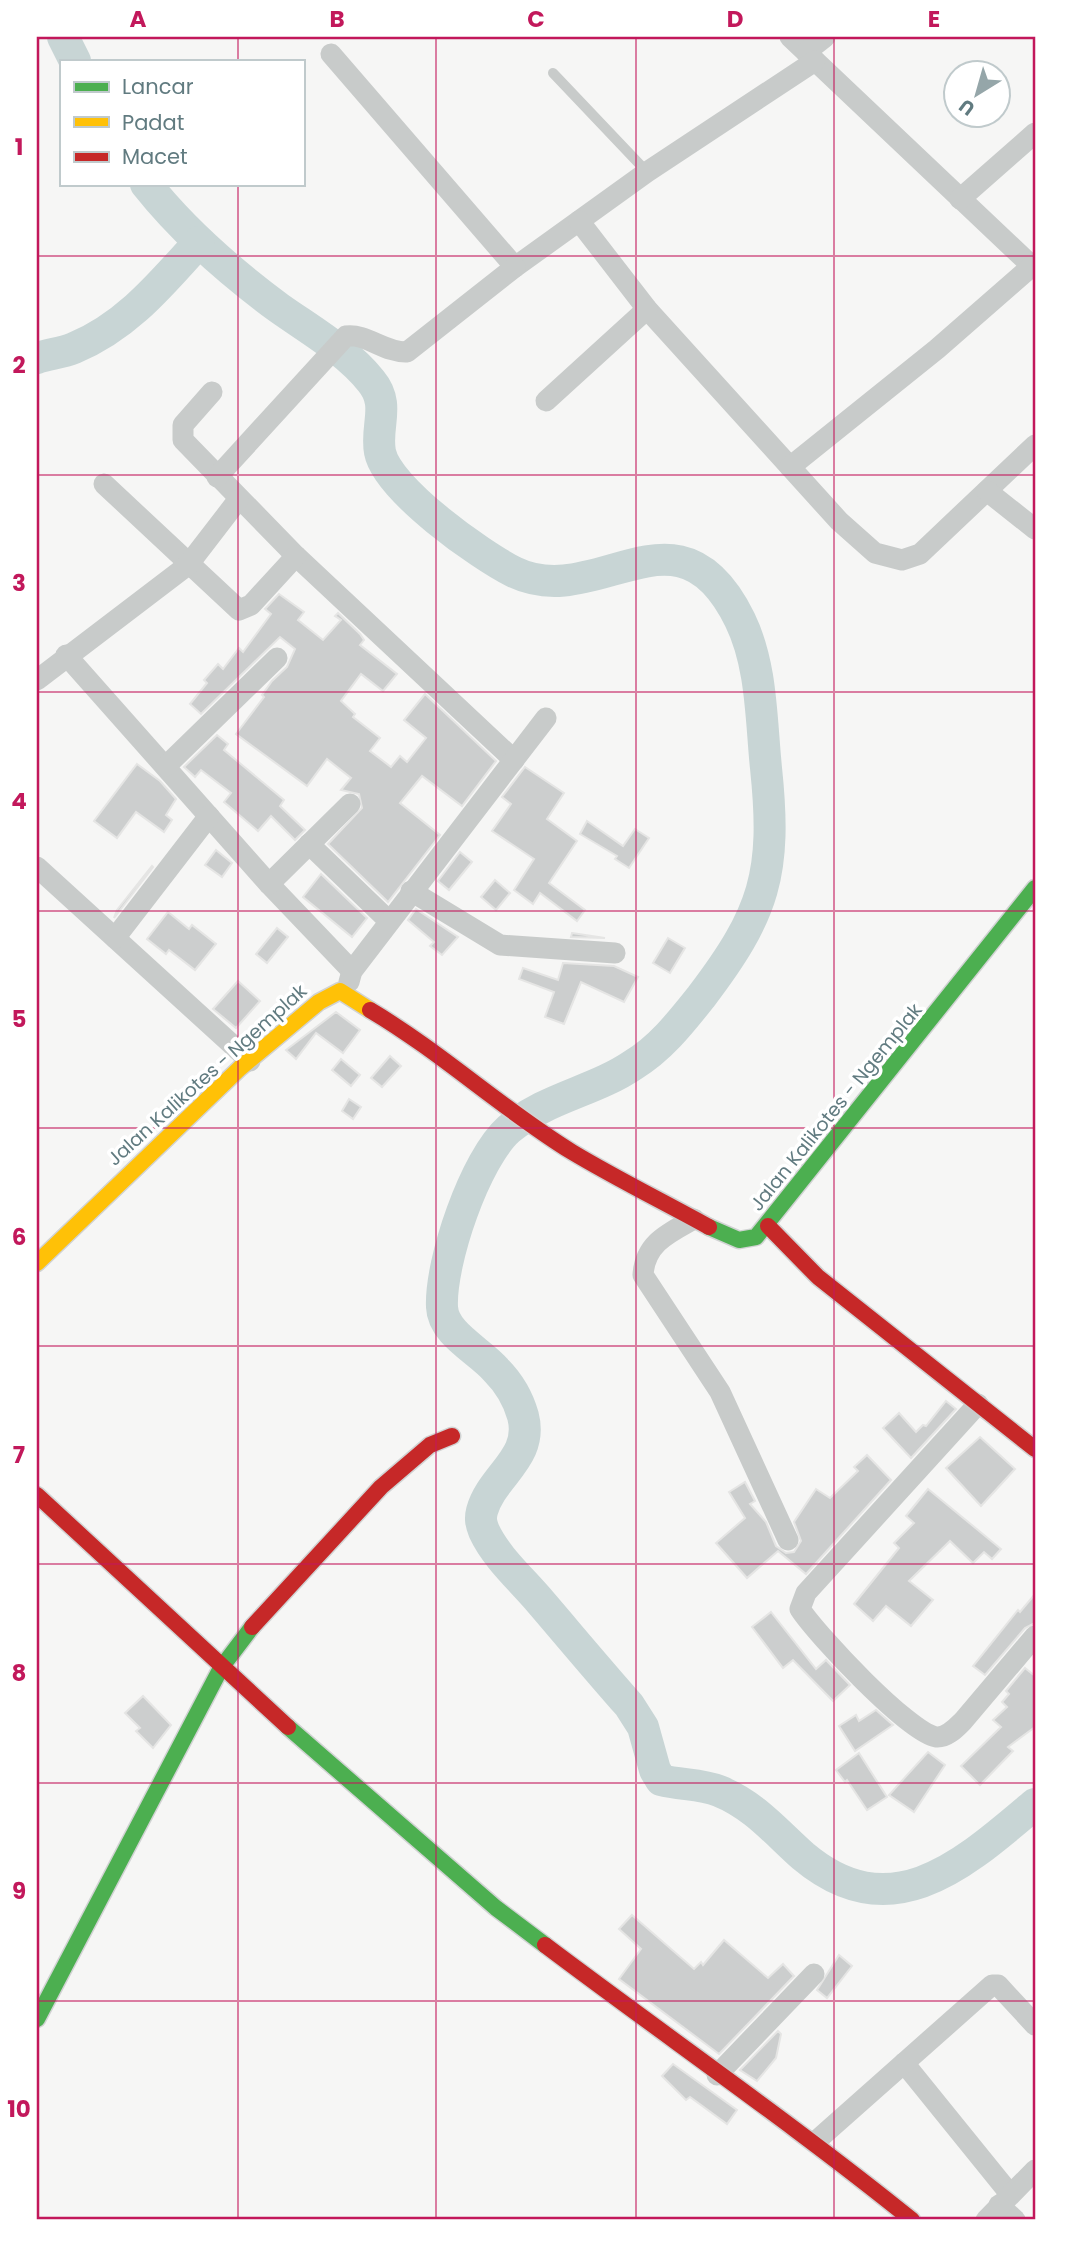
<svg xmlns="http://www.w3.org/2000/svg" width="1072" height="2257" font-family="Poppins,sans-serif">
<rect width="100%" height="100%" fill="#f6f6f5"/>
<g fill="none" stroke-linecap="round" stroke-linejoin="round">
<g stroke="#c8d5d5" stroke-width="32">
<polyline points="63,37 75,61"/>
<path d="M146,184C184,232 229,271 279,308C310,330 347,351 371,381C391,405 375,426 380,452C387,489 480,555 514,572C598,613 678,493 740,620C762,665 761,719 766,768C777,873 765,913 701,997C681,1022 661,1048 633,1065C595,1091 545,1098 509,1129C475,1159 440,1262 442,1307C443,1334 480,1351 496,1370C509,1383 518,1398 523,1416C534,1458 492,1475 482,1511C480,1519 481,1523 484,1531C496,1557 520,1578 538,1599C568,1634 598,1670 629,1705L643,1727L655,1770L661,1780C680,1785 701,1784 719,1791C754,1805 776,1832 803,1856C892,1931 965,1863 1035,1804"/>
<path d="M37,358C49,354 62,353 74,348C127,326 161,284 199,242"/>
</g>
</g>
<g fill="#cccece" stroke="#e5e5e4" stroke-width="2">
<polygon points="279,594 304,612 298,620 323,640 341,620 335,616 338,613 360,634 364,640 360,645 397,674 383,691 361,674 341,701 355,714 353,717 380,738 370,751 391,767 400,756 407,762 426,738 404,720 425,694 496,761 462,806 422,776 400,803 440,835 388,902 328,844 362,808 359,794 341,790 351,778 327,759 307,786 236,734 264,697 262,695 272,681 287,667 295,649 280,637 201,714 190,704 207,683 204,680 218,664 223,669 239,648 243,652 271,614 265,609"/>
<polygon points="217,735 228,744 224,750 284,800 280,806 305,830 295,840 271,816 258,831 224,802 231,793 201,770 195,777 184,767"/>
<polygon points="137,764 160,781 176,799 166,815 172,820 164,832 136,812 117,838 94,821"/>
<polygon points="525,767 564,793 547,819 577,841 549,883 585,910 577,921 540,893 533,904 514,890 534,859 492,831 511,804 502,797"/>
<polygon points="587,821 623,846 635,829 649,838 629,868 615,859 617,856 580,834"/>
<polygon points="216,850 232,863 222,877 205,865"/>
<polygon points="460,852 472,862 449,890 438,881"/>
<polygon points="152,866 153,867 114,918 117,910"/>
<polygon points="321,874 367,918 352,937 303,897"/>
<polygon points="495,880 510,893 496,910 481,897"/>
<polygon points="416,909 458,937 442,955 430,946 434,942 408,920"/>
<polygon points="168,912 189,929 192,925 216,944 195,970 169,950 166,954 147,939"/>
<polygon points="277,928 288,937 267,963 256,954"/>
<polygon points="572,933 605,938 571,937"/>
<polygon points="668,938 685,948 670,973 653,963"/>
<polygon points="563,963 614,966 638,977 624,1002 581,982 564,1024 545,1017 554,992 519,979 523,968 558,980"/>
<polygon points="238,981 260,1001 236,1028 213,1009"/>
<polygon points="336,1012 360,1030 343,1053 316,1033 296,1059 286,1050"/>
<polygon points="390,1056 401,1066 382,1087 371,1078"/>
<polygon points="341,1059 360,1075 351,1086 332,1070"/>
<polygon points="349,1099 361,1107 353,1119 342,1111"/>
<polygon points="946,1401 956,1409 911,1458 883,1428 899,1413 916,1432 923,1425 926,1426"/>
<polygon points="980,1437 1015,1469 981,1506 946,1468"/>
<polygon points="867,1455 891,1480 806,1574 778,1551 747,1578 716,1543 745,1518 729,1492 745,1482 755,1501 750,1504 766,1522 776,1546 786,1553 794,1552 801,1541 794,1522 816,1489 830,1498 858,1471 854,1467"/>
<polygon points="928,1489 1001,1549 992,1559 984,1552 973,1563 950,1541 909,1581 933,1600 911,1626 886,1606 873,1621 854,1604 899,1548 894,1543 914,1523 906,1516"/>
<polygon points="1035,1594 1035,1623 1025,1628 985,1675 973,1666 1018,1610 1020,1612"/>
<polygon points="771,1612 816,1669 826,1660 850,1685 833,1701 793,1660 783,1668 752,1627"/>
<polygon points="1025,1668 1035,1676 1035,1727 1008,1747 1013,1751 980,1785 961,1766 1001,1727 993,1720 1007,1707 1002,1702 1009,1694 1006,1691"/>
<polygon points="143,1696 171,1725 153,1748 136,1731 140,1728 125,1713"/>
<polygon points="876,1710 893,1725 855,1751 839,1726 856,1715 859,1721"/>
<polygon points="928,1752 945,1765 914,1812 889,1795"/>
<polygon points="859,1753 887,1797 867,1810 847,1780 845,1782 836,1770"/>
<polygon points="632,1915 694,1969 701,1962 703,1965 724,1940 768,1978 783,1964 794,1976 719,2054 619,1979 641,1949 619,1929"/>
<polygon points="839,1955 852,1966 827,1998 817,1990"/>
<polygon points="778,2031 781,2034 776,2058 757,2081 740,2070"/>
<polygon points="673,2064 737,2110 727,2124 690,2097 686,2100 662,2076"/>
</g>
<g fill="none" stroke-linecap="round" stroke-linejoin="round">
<defs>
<g id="fast">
<polyline points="709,1227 739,1240 756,1237 1035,888"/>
<polyline points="288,1727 496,1908 545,1945"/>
<polyline points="37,2019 221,1668 252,1627"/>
</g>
<polyline id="slow" points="37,1263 240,1068 319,1002 340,991 370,1010"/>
<g id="jam">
<path d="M370,1010C441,1052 502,1109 572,1152C617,1179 664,1202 709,1227"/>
<polyline points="768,1226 818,1277 1035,1449"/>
<polyline points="37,1495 288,1727"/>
<polyline points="252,1627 381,1487 430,1445 452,1436"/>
<path d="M545,1945C667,2037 793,2124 912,2220"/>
</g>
</defs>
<use href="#fast" stroke="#d1d3d3" stroke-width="19"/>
<use href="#slow" stroke="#d1d3d3" stroke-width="19"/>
<use href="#jam" stroke="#d1d3d3" stroke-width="19"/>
<polyline stroke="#c8cbca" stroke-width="10" points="553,73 647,172"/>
<g stroke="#c8cbca" stroke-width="21">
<polyline points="790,37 1035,269"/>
<polyline points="806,52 825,37"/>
<polyline points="331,54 515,267 647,172 815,61"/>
<polyline points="960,199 1035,133"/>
<polyline points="579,221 647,309 839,521 875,553 902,560 920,554 1035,445"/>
<polyline points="212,392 183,425 183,440 296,556 514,760"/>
<polyline points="546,401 647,309"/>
<polyline points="790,467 937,349 1032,266"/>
<path d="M217,477L346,336C366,333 385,353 407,352L515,267"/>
<polyline points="104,484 239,610 251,605 296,556"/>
<polyline points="987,491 1035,529"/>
<polyline points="66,655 269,884 352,971"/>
<polyline points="37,680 188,565 238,500"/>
<polyline points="166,766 277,658"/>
<polyline points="309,844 389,921"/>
<polyline points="37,867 250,1061"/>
<polyline points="269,884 350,804"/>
<polyline points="411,891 500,945 615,953"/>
<polyline points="115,938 209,816"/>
<polyline points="349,982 352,971 546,718"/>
<path d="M694,1219C669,1233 645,1243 643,1275L720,1392L788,1540"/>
<path d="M978,1404L806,1593L800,1609C817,1635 908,1732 936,1737C947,1738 956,1728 963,1721L1035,1636"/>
<polyline points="904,2063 1010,2194"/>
<polyline points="717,2075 814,1974"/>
<polyline points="815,2142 992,1985 998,1985 1035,2025"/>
<polyline points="999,2205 1015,2220"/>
<polyline points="986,2220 1035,2170"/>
</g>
<use href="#fast" stroke="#4caf50" stroke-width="16"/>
<use href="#slow" stroke="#ffc107" stroke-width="16"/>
<use href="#jam" stroke="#c62828" stroke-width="16"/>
</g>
<path fill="none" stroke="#c2185b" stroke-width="2" stroke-opacity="0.55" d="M238,37V61M436,37V2220M636,37V2220M834,37V2220M238,184V2220M37,256H1035M37,475H1035M37,692H1035M37,911H1035M37,1128H1035M37,1346H1035M37,1564H1035M37,1783H1035M37,2001H1035"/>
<g text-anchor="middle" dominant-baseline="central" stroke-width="7" stroke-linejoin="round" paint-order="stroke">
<g font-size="19" fill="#617b80" stroke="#fff">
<text transform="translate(207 1075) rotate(-42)">Jalan Kalikotes - Ngemplak</text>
<text transform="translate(836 1107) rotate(-51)">Jalan Kalikotes - Ngemplak</text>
</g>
</g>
<rect width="1072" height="2257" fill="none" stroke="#ffffff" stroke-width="77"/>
<rect x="60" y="60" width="245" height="126" fill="#ffffff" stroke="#c0cacc" stroke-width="2"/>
<rect x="74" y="82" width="35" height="10" fill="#4caf50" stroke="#c0cacc" stroke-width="2"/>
<text x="122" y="94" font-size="21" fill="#617b80">Lancar</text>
<rect x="74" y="117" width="35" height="10" fill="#ffc107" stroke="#c0cacc" stroke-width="2"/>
<text x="122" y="130" font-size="21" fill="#617b80">Padat</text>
<rect x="74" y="152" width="35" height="10" fill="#c62828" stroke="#c0cacc" stroke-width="2"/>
<text x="122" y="164" font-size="21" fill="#617b80">Macet</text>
<g transform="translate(977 94) rotate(217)"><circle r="33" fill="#ffffff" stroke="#c0cacc" stroke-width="2"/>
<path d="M0-5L12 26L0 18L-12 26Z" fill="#95a6a9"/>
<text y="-10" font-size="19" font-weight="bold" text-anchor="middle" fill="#617b80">U</text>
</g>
<rect x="38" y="38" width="996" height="2180" fill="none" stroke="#c2185b" stroke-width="2.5"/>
<g font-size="23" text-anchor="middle" font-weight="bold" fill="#c2185b">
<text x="138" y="27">A</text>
<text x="337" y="27">B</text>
<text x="536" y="27">C</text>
<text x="735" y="27">D</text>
<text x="934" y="27">E</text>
<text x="19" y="155">1</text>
<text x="19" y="373">2</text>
<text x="19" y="591">3</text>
<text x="19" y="809">4</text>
<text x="19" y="1027">5</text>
<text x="19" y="1245">6</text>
<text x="19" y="1463">7</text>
<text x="19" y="1681">8</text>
<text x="19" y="1899">9</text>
<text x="19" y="2117">10</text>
</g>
</svg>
